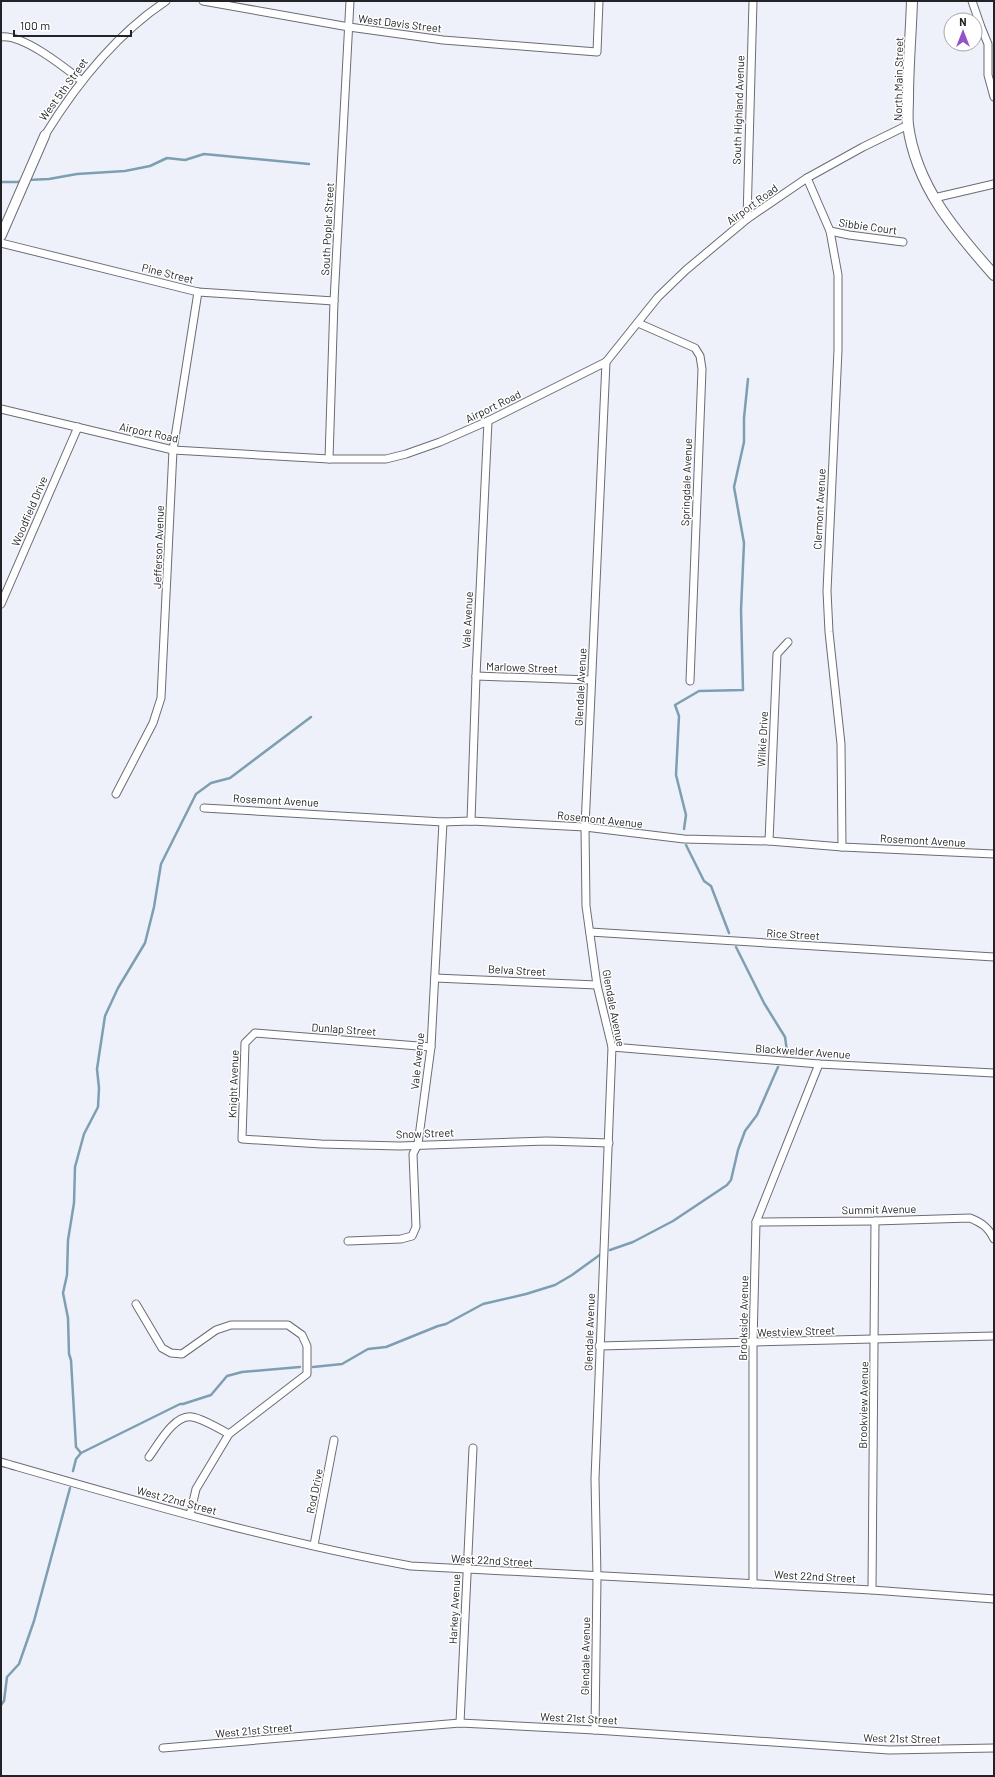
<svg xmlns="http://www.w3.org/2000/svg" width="995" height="1777" font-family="Barlow,sans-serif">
<rect width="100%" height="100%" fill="#eef1fa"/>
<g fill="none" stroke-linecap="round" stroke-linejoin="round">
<g stroke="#7e9fb1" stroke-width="2.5">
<polyline points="27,180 49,179 77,174 125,171 150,166 167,158 185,160 204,154 309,164"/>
<polyline points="1,182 18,182 22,180"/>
<polyline points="684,829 686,815 676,775 679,716 675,705 699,691 743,690 741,610 744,543 734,487 744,442 744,418 748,379"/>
<polyline points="686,845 704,881 711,886 729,933"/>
<polyline points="736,947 764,1003 785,1037 787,1051 785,1055"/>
<polyline points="610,1250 633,1242 673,1221 727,1185 731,1180 738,1150 745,1131 757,1115 778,1067"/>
<polyline points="313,1367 342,1364 368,1349 386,1347 438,1326 446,1324 483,1304 526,1294 555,1285 572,1275 601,1254"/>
<polyline points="81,1453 76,1447 71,1360 69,1354 68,1318 63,1293 67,1275 68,1240 74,1203 75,1167 84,1134 98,1107 99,1088 97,1069 105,1016 118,988 145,943 154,907 161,864 196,794 211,783 230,778 311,717"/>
<polyline points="73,1471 76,1459 81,1453 180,1404 183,1404 211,1395 227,1376 242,1372 300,1367"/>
<polyline points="1,1705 4,1701 7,1677 19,1664 34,1621 70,1488"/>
</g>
<defs>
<g id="street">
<polyline points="203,1 349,27 443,40 597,52 599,1"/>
<polyline points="972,1 981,27 988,44 988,75 994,97"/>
<path d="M1,37C23,34 64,67 82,81"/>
<path d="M45,135C77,83 115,35 166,1"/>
<polyline points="807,178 830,231 838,275 838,350 827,591 829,632 841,744 842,847"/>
<polyline points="934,198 994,184"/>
<polyline points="747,219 753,1"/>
<polyline points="830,231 849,235 903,242"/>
<polyline points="1,243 198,292 334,301"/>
<polyline points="638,323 695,348 700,356 702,369 690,681"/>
<polyline points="1,409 173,450 329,459 386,459 406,454 440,442 488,421 606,362 658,297 686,270 747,219 807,178 863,147 908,125"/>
<polyline points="329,459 334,301 350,1"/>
<polyline points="1,604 78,427"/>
<polyline points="476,676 591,680"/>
<polyline points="116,794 153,723 161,698 173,450 198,292"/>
<polyline points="204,808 443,822 471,821 585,827 684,839 769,841 842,847 994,854"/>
<polyline points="471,821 476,676 488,421"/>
<polyline points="769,841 777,654 788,642"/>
<polyline points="590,932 994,957"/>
<polyline points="435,978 597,985"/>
<polyline points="431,1047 255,1033 245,1043 242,1139 321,1144 400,1146 547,1141 609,1143"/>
<polyline points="612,1047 819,1064 994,1073"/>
<path d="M756,1222L875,1221L970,1218C982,1223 988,1227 994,1239"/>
<polyline points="348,1241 401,1239 412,1236 416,1227 413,1154 418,1144 431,1047 443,822"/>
<polyline points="136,1304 162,1348 171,1353 182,1354 216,1330 231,1325 288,1325 302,1335 307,1346 307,1374 229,1434 196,1489 190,1515"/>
<polyline points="599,1346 994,1336"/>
<path d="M149,1457C158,1445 174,1414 192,1417C201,1418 220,1429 229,1434"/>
<path d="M1,1462C136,1501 272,1541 411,1566L872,1590L994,1599"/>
<polyline points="314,1545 334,1440"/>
<polyline points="753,1584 753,1344 756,1222 819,1064"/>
<polyline points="872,1590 875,1221"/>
<polyline points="460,1723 473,1448"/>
<polyline points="595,1730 597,1577 595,1479 612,1047 597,985 586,906 585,827 606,362"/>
<polyline points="163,1748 460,1723 595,1730 889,1750 994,1748"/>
</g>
<polyline id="secondary" points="1,236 45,135"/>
<path id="primary" d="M912,1C911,33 908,66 908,98C908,107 907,116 908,125C916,186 955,231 994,275"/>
</defs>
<use href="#street" stroke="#6a6d75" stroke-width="9"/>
<use href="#secondary" stroke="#6a6d75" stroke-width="11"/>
<use href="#primary" stroke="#6a6d75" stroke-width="12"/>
<use href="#street" stroke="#fff" stroke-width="7"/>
<use href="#secondary" stroke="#fff" stroke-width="9"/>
<use href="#primary" stroke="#fff" stroke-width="10"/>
</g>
<g text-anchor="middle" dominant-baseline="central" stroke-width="3" stroke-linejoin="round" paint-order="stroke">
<g font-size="11" fill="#222326" stroke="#fff">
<text transform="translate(400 23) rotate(7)">West Davis Street</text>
<text transform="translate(898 79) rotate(-89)">North Main Street</text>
<text transform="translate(63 89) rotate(-54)">West 5th Street</text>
<text transform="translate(738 110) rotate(-88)">South Highland Avenue</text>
<text transform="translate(752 204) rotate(-36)">Airport Road</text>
<text transform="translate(868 226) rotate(8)">Sibbie Court</text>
<text transform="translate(327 229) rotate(-87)">South Poplar Street</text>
<text transform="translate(168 273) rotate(14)">Pine Street</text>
<text transform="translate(493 406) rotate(-26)">Airport Road</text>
<text transform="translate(149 432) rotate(12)">Airport Road</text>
<text transform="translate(686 482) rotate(-88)">Springdale Avenue</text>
<text transform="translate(819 509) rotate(-87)">Clermont Avenue</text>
<text transform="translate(29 511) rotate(-67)">Woodfield Drive</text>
<text transform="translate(158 547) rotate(-88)">Jefferson Avenue</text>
<text transform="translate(467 620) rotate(-87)">Vale Avenue</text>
<text transform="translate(522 667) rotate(2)">Marlowe Street</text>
<text transform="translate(580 687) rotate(-87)">Glendale Avenue</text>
<text transform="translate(762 739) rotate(-87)">Wilkie Drive</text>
<text transform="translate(276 800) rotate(3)">Rosemont Avenue</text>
<text transform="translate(600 819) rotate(6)">Rosemont Avenue</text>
<text transform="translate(923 840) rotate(3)">Rosemont Avenue</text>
<text transform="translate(793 934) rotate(3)">Rice Street</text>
<text transform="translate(517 970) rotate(3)">Belva Street</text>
<text transform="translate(614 1008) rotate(79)">Glendale Avenue</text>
<text transform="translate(344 1029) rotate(4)">Dunlap Street</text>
<text transform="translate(803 1051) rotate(4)">Blackwelder Avenue</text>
<text transform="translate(417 1061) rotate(-84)">Vale Avenue</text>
<text transform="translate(233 1084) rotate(-88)">Knight Avenue</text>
<text transform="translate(425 1133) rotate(-2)">Snow Street</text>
<text transform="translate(879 1209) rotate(-1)">Summit Avenue</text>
<text transform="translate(743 1318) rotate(-89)">Brookside Avenue</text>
<text transform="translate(796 1331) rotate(-2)">Westview Street</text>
<text transform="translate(589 1332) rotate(-88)">Glendale Avenue</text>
<text transform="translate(863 1405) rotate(-89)">Brookview Avenue</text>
<text transform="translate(314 1491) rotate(-79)">Rod Drive</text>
<text transform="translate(177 1500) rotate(15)">West 22nd Street</text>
<text transform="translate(492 1560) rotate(3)">West 22nd Street</text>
<text transform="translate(815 1576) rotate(3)">West 22nd Street</text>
<text transform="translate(454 1609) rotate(-87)">Harkey Avenue</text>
<text transform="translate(585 1656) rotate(-89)">Glendale Avenue</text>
<text transform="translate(579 1718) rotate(3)">West 21st Street</text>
<text transform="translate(254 1730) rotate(-5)">West 21st Street</text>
<text transform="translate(902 1738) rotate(1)">West 21st Street</text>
</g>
</g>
<rect width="995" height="1777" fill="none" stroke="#222326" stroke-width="4"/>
<g transform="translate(963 32)"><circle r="19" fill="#ffffff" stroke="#a7a7a8"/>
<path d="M0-3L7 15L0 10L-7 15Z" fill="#9452c8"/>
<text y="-6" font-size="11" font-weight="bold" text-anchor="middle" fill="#222326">N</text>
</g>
<path d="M14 30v6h117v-6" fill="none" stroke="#222326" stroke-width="2"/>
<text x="20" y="30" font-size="12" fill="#222326" stroke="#ffffff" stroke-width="3" paint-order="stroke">100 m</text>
</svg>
